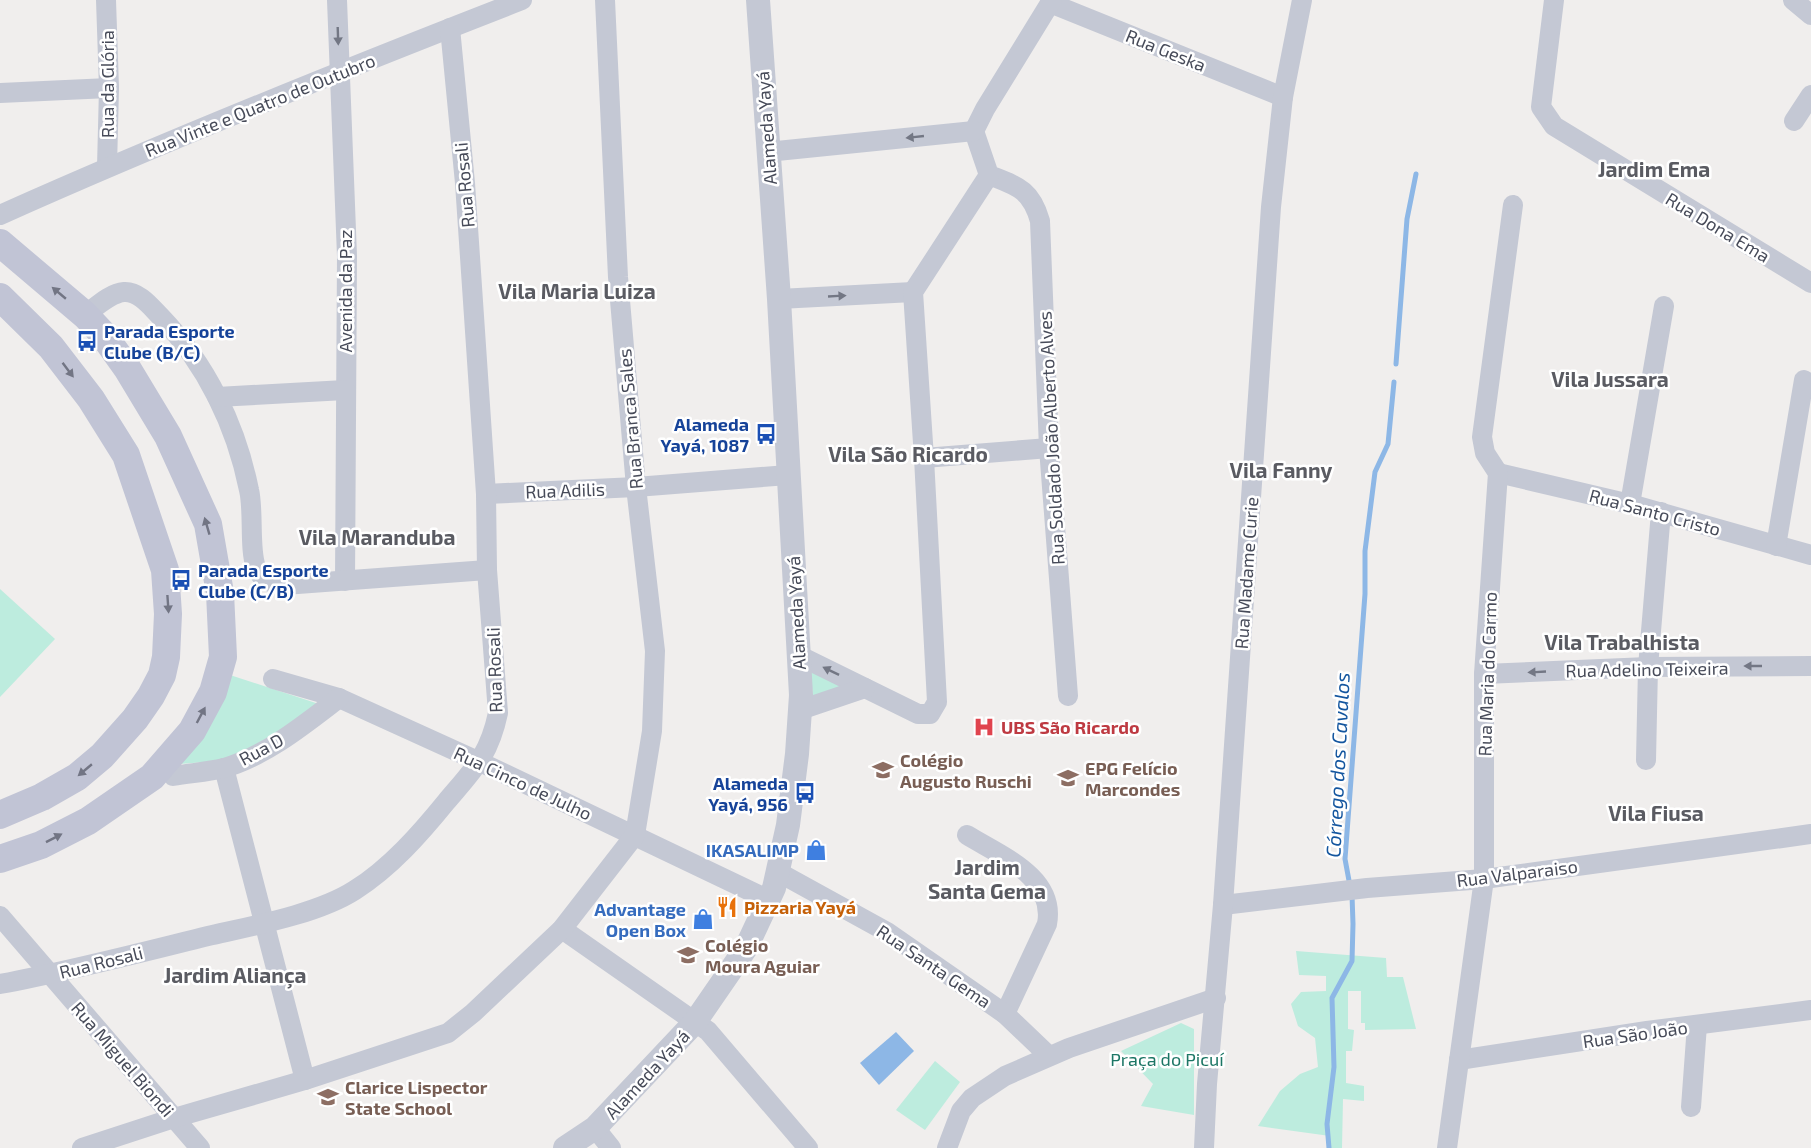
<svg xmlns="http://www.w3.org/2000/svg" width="1811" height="1148" font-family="'Exo 2',sans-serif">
<rect width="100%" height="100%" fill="#f0eeed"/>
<g fill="#bdecde">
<polygon points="0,589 55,639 0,697"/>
<polygon points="810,665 851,687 813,698"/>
<polygon points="230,675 322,705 230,760 167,765"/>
<polygon points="1296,951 1386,958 1387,977 1403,977 1416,1029 1365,1030 1365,1023 1361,1023 1361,991 1348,991 1348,1029 1354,1030 1352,1051 1346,1051 1346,1083 1364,1086 1364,1101 1343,1099 1342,1148 1330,1148 1330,1136 1258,1126 1280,1091 1300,1074 1318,1067 1315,1038 1298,1026 1291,1004 1301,992 1326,991 1326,976 1299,975"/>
<polygon points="1181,1023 1194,1029 1194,1115 1141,1106 1153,1084 1121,1051"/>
<polygon points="935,1061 960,1082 925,1130 896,1110"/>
</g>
<polygon fill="#8db7e6" points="896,1032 914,1051 879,1085 860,1063"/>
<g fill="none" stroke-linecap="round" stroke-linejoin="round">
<g stroke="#8db7e6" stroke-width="5">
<polyline points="1396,364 1407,219 1416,174"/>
<polyline points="1350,886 1345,859 1365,594 1365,551 1375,472 1388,444 1394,382"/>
<polyline points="1329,1148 1327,1124 1334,1067 1332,998 1352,961 1353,924 1352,895"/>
</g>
<g stroke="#c4c8d4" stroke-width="20">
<polyline points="106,0 109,88 107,167"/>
<polyline points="337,0 347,256 345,581"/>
<polyline points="1554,0 1541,107 1554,126 1811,283"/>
<polyline points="1793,0 1811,15"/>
<polyline points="1050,3 1283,97"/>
<polyline points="0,93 109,88"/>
<polyline points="1794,121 1811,95"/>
<path d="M974,131L989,175C1017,186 1031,189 1040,221L1049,448L1068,696"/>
<polyline points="974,131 985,109 1052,0"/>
<polyline points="767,152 974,131"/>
<path d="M0,215C172,138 347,68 522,0"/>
<polyline points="779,299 913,292"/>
<path d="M85,315C96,307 110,293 124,292C139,291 151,307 161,317C206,364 236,425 249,490C254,510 249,550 256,567C262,581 270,583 284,585L487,570"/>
<polyline points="217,397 345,390"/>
<polyline points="924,458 1049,448"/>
<polyline points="1498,473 1630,504 1811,555"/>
<polyline points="486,494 636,487 788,475"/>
<polyline points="1630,504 1664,306"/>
<polyline points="1776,546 1804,380"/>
<polyline points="798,655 918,714 930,714 937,702 924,458 913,292 989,175"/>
<polyline points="1484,674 1648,667 1811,666"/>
<polyline points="273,679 339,698 480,762 769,900"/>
<polyline points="800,710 865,688"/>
<polyline points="1646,760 1648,667 1661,512"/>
<polyline points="224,768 305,1080"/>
<path d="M173,776C190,773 208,772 224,768C266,756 305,724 339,698"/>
<path d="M967,835C1001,856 1056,877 1047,924L1005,1014"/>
<polyline points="778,872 887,932 1005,1014 1049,1056"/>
<polyline points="1223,905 1367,888 1484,879 1811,834"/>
<polyline points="0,916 200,1148"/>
<polyline points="562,929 708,1031 808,1148"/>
<path d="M0,984C70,971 139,953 208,936C252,926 318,914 355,890C390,868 420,834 446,802C473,770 489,756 498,713L487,570L486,494L465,183L450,28"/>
<polyline points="1459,1060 1647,1031 1811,1010"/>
<polyline points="1691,1107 1697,1025"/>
<polyline points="595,1128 611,1148"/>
<polyline points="82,1148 174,1118 305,1080 448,1033 473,1013 562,929 635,835 652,731 655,651 636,487 618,277 605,0"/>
<polyline points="947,1148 961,1111 972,1098 1005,1076 1069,1048 1216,998"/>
<polyline points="1204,1148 1207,1084 1223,905 1271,207 1283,97 1302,0"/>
<polyline points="1447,1148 1484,879 1484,674 1498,473 1485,453 1482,437 1513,205"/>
</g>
<polyline stroke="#c4c8d4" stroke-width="24" points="565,1148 595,1128 695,1022 746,948 774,888 788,825 797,754 801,695 779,299 758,0"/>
<g stroke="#c1c4d5" stroke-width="28">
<polyline points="0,243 85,315 102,333 127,368 168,436 208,524 220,593 223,657 213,692 192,731 152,777 88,821 41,845 0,859"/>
<polyline points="0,297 51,347 91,399 126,455 165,570 168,614 166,657 162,675 151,696 135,719 102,756 77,777 42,797 0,815"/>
</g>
</g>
<defs><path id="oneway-solid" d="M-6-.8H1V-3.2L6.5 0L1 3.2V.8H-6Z" transform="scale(1.5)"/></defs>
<g fill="#737784">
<use href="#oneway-solid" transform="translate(338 36) rotate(88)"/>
<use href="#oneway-solid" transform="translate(915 137) rotate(174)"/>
<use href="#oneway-solid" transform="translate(837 296) rotate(-3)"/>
<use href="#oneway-solid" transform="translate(1753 666) rotate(180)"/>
<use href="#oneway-solid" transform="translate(831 671) rotate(-154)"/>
<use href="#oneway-solid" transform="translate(1537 672) rotate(177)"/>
</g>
<g fill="#727584">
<use href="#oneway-solid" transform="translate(59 293) rotate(-140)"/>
<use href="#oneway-solid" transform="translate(68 370) rotate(53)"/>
<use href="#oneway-solid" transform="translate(207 526) rotate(-106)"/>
<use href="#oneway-solid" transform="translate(168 604) rotate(86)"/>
<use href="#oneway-solid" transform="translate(201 715) rotate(-62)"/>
<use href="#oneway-solid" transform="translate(85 770) rotate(140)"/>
<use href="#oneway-solid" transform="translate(54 838) rotate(-27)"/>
</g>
<defs>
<symbol id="bus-bare" viewBox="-9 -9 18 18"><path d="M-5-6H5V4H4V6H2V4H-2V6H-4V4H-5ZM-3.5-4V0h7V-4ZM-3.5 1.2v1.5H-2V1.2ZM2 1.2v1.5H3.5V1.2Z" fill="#1a4fb4" stroke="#fff" stroke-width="2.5" paint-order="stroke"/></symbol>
<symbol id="hospital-bare" viewBox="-9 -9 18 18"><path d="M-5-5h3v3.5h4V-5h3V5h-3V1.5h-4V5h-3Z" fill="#e0444e" stroke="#fff" stroke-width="2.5" paint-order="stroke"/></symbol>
<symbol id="school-bare" viewBox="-9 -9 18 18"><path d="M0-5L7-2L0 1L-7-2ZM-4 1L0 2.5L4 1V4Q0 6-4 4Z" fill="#8d6e63" stroke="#fff" stroke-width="2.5" paint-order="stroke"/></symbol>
<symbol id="shop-bare" viewBox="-9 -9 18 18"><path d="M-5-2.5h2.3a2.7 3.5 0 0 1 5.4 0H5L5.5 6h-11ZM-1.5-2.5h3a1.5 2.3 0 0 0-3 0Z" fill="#3f7fe0" stroke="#fff" stroke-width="2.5" paint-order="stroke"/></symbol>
<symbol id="restaurant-bare" viewBox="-9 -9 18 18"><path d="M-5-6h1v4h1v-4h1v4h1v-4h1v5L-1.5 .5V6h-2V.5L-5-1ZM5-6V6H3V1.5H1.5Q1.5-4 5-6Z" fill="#e8710a" stroke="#fff" stroke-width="2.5" paint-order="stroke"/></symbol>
</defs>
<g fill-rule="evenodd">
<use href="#bus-bare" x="72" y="326" width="30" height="30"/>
<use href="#bus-bare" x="751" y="419" width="30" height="30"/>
<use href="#bus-bare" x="166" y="565" width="30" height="30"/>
<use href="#hospital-bare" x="969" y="712" width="30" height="30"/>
<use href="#school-bare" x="868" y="755" width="30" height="30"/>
<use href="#school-bare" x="1053" y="763" width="30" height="30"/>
<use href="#bus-bare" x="790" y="778" width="30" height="30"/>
<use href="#shop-bare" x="801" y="835" width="30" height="30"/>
<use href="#restaurant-bare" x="712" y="892" width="30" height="30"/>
<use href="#shop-bare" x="688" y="904" width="30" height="30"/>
<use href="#school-bare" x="673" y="940" width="30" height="30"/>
<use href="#school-bare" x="313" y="1082" width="30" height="30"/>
</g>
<g text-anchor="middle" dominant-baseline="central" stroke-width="5" stroke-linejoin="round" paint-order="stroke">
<g font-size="18" fill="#474b59" stroke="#fff">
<text transform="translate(1166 50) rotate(22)">Rua Geska</text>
<text transform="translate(107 84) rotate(-90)">Rua da Glória</text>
<text transform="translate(260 105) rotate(-22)">Rua Vinte e Quatro de Outubro</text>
<text transform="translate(766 128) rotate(-94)">Alameda Yayá</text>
<text transform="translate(464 185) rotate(-95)">Rua Rosali</text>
<text transform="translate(1718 227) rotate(31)">Rua Dona Ema</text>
<text transform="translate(345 291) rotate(-90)">Avenida da Paz</text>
<text transform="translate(630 419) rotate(-95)">Rua Branca Sales</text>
<text transform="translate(1051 438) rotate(-93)">Rua Soldado João Alberto Alves</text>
<text transform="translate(565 490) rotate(-2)">Rua Adilis</text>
<text transform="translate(1655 512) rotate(15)">Rua Santo Cristo</text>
<text transform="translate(1246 573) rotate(-86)">Rua Madame Curie</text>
<text transform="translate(796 613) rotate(-93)">Alameda Yayá</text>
<text transform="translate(1647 669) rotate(-1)">Rua Adelino Teixeira</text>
<text transform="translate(494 670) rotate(-92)">Rua Rosali</text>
<text transform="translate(1487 674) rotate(-88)">Rua Maria do Carmo</text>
<text transform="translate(261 749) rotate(-28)">Rua D</text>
<text transform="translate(523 783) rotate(25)">Rua Cinco de Julho</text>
<text transform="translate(1517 873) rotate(-7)">Rua Valparaiso</text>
<text transform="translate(101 962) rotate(-14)">Rua Rosali</text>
<text transform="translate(934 966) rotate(34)">Rua Santa Gema</text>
<text transform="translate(1635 1034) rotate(-8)">Rua São João</text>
<text transform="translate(123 1059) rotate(49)">Rua Miguel Biondi</text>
<text transform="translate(647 1074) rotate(-47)">Alameda Yayá</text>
</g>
<g font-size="18" font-weight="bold" fill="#164399" stroke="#fff" text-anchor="start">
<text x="104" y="331">Parada Esporte<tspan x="104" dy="21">Clube (B/C)</tspan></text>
<text x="749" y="424" text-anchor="end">Alameda<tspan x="749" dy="21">Yayá, 1087</tspan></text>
<text x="198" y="570">Parada Esporte<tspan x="198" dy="21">Clube (C/B)</tspan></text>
<text x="788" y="783" text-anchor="end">Alameda<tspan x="788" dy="21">Yayá, 956</tspan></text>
</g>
<g font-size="18" font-weight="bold" fill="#be3a42" stroke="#fff" text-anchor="start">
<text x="1001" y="727">UBS São Ricardo</text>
</g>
<g font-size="18" font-weight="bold" fill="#785e54" stroke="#fff" text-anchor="start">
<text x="900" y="760">Colégio<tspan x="900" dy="21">Augusto Ruschi</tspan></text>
<text x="1085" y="768">EPG Felício<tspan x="1085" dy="21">Marcondes</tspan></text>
<text x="705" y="945">Colégio<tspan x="705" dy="21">Moura Aguiar</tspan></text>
<text x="345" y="1087">Clarice Lispector<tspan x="345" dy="21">State School</tspan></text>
</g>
<g font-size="18" font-weight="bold" fill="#366cbe" stroke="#fff" text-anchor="end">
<text x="799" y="850">IKASALIMP</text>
<text x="686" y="909">Advantage<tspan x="686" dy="21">Open Box</tspan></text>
</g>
<g font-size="18" font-weight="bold" fill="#c56008" stroke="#fff" text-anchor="start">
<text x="744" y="907">Pizzaria Yayá</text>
</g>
<g font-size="18" fill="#1c7665" stroke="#fff">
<text x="1167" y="1059">Praça do Picuí</text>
</g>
<g font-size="20" font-style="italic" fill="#14569f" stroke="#fff">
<text transform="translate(1337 765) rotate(-87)">Córrego dos Cavalos</text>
</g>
<g font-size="21" font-weight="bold" fill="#5a5b62" stroke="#fff">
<text x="1654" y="168">Jardim Ema</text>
<text x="577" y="290">Vila Maria Luiza</text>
<text x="1610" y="378">Vila Jussara</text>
<text x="908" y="453">Vila São Ricardo</text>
<text x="1281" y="469">Vila Fanny</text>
<text x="377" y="536">Vila Maranduba</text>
<text x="1622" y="641">Vila Trabalhista</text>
<text x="1656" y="812">Vila Fiusa</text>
<text x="987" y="866">Jardim<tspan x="987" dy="24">Santa Gema</tspan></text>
<text x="235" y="974">Jardim Aliança</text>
</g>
</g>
</svg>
